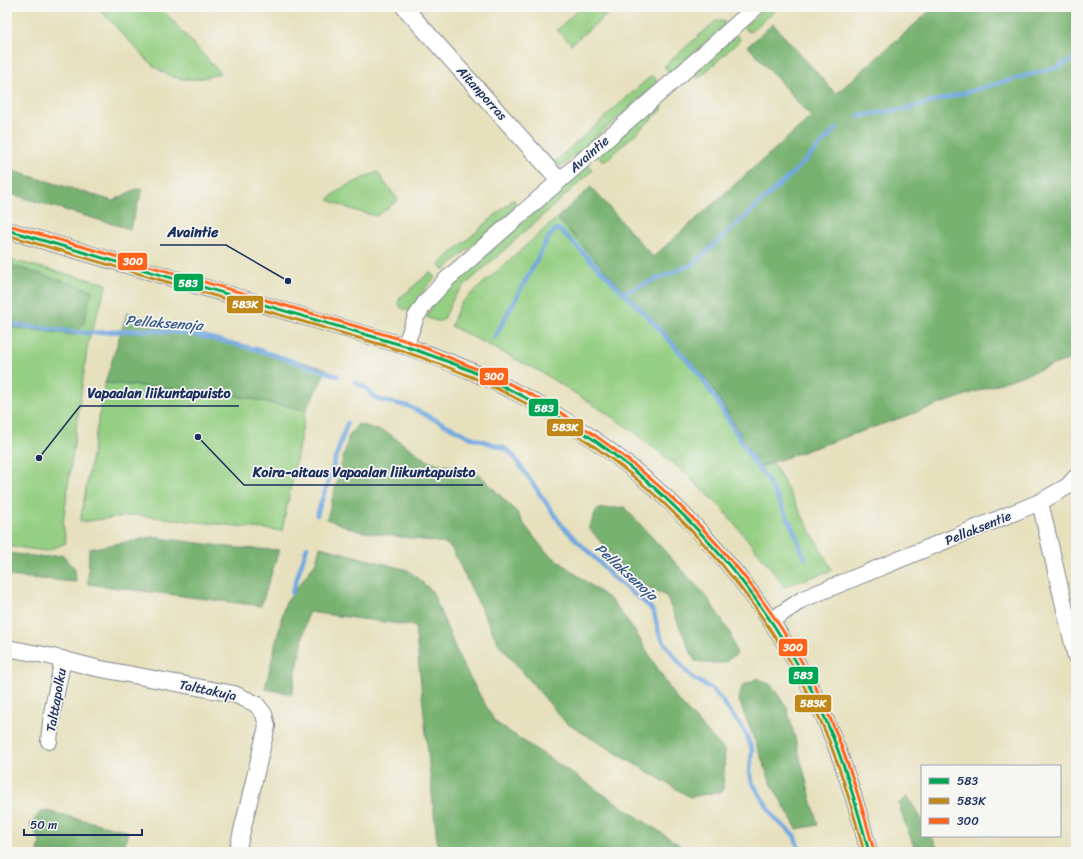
<svg xmlns="http://www.w3.org/2000/svg" width="1083" height="859" font-family="Sriracha,sans-serif">
<rect width="100%" height="100%" fill="#f6f6f2"/>
<filter id="ink" filterUnits="userSpaceOnUse"><feTurbulence type="fractalNoise" baseFrequency=".025" numOctaves="2"/><feDisplacementMap in="SourceGraphic" scale="8" xChannelSelector="R" yChannelSelector="G"/><feConvolveMatrix kernelMatrix="1 2 1 2 8 2 1 2 1" color-interpolation-filters="sRGB"/></filter>
<filter id="wash" filterUnits="userSpaceOnUse"><feTurbulence type="fractalNoise" baseFrequency=".012" numOctaves="4" result="noise"/><feDisplacementMap in="SourceGraphic" scale="16" xChannelSelector="R" yChannelSelector="G"/><feGaussianBlur stdDeviation="0.9" result="paint"/><feColorMatrix in="noise" values="0 0 0 0 0 0 0 0 0 0 0 0 0 0 0 0 0 1.4 0 .05"/><feComposite in="paint" operator="in"/></filter>
<g filter="url(#wash)">
<rect width="100%" height="100%" fill="#e6e0bc"/>
<g fill="#95cf83" stroke="#587f70">
<path d="M97,7H160L220,73C193,83 175,82 152,65Z"/>
<polygon points="581,7 617,7 571,44 557,30"/>
<polygon points="766,7 779,7 750,32 745,29 744,27"/>
<polygon points="717,20 725,22 722,27 670,74 664,66"/>
<polygon points="737,35 740,39 739,41 698,79 692,73"/>
<path d="M651,76C655,77 657,80 657,84L564,165L556,166L552,164Z"/>
<polygon points="659,103 662,106 662,110 605,161 602,161 598,155"/>
<path d="M588,165L592,170L591,172L463,287L454,297L444,319C438,324 432,319 426,317L434,303L444,292Z"/>
<polygon points="377,172 398,200 377,216 356,211 328,200 340,189"/>
<polygon points="514,199 517,207 445,269 443,269 438,265"/>
<polygon points="557,218 711,385 759,467 773,463 832,570 784,587 774,572 721,507 680,469 637,434 600,409 541,372 451,326 460,304"/>
<polygon points="7,259 107,284 88,343 63,523 66,543 46,551 7,546"/>
<polygon points="430,272 435,278 427,286 410,311 401,308 398,302 400,298"/>
<polygon points="105,383 217,392 306,410 282,531 135,515 80,522"/>
</g>
<g fill="#78b271" stroke="#4a7068">
<polygon points="934,7 1076,7 1076,357 759,467 711,385 557,218 591,187 653,257 811,117 748,46 773,24 836,94"/>
<path d="M7,169L113,201C122,197 134,188 143,188L130,229L7,193Z"/>
<polygon points="7,264 92,290 83,325 76,335 7,327"/>
<polygon points="127,313 327,369 306,410 216,392 105,383"/>
<polygon points="358,424 388,433 428,461 478,473 517,512 523,523 545,551 613,602 636,633 675,697 725,751 723,791 690,797 566,723 498,643 452,549 445,543 358,531 327,519 349,436"/>
<polygon points="624,507 707,597 730,633 737,654 724,663 707,663 695,661 666,596 632,579 589,528 597,509"/>
<polygon points="152,537 237,548 279,550 261,606 88,584 89,549"/>
<polygon points="320,547 408,570 432,591 461,662 495,722 681,846 686,852 438,852 415,626 308,612 292,694 265,689 285,604 316,562"/>
<polygon points="7,553 41,557 63,555 75,569 76,582 7,576"/>
<polygon points="758,678 771,685 787,708 818,825 797,829 771,783 739,700 742,686"/>
<polygon points="908,797 922,820 922,836 931,836 940,852 916,852 898,804"/>
<polygon points="42,810 128,831 123,852 38,852 40,841 30,825"/>
</g>
<g fill="none" stroke-linecap="round" stroke-linejoin="round">
<g stroke="#72a8e0" stroke-width="4.5">
<polyline points="858,116 906,109 1058,67 1076,58"/>
<polyline points="623,293 693,264 795,171 837,128"/>
<polyline points="7,324 75,332 89,333 146,330 192,334 255,349 338,376"/>
<polyline points="494,338 539,256 548,238 556,229 560,230 650,319 697,371 720,406 755,464 767,479 790,522 805,558"/>
<polyline points="355,382 366,388 374,397 380,400 408,406 470,437 504,448 512,454 563,527 605,568 611,576 649,606 654,613 659,633 663,641 685,670 693,678 712,689 720,698 745,732 752,749 750,771 752,782 775,819 794,835 800,852"/>
<polyline points="317,515 347,423"/>
<polyline points="292,593 307,547"/>
</g>
</g>
</g>
<g filter="url(#ink)">
<g fill="none" stroke-linecap="round" stroke-linejoin="round">
<defs>
<g id="minor">
<polyline points="404,7 559,180"/>
<path d="M7,230L405,346C580,403 717,517 806,679C835,733 854,793 869,852"/>
<polyline points="405,346 416,317 425,303 446,280 671,83 756,7"/>
<polyline points="1040,502 1076,657"/>
<polyline points="772,620 803,599 1040,502 1068,486 1076,477"/>
<polyline points="7,648 49,656 96,668 234,694 256,704 264,714 267,726 237,852"/>
<polyline points="49,741 52,713 63,659"/>
</g>
</defs>
<use href="#minor" stroke="#80888d" stroke-width="18"/>
<use href="#minor" stroke="#fff" stroke-width="16"/>
<defs>
<path id="bus-1" d="M7,230L405,346C426,354 448,361 469,370C489,379 509,389 528,399C538,404 548,411 559,417C667,483 760,585 816,699C840,747 855,800 869,852"/>
<path id="bus-2" d="M7,235L403,351C425,359 446,366 467,375C487,383 506,393 525,403C537,409 548,417 559,423C666,489 755,588 811,700C835,748 850,800 864,852"/>
<path id="bus-3" d="M8,225L407,341C449,357 490,373 530,394C541,400 551,407 561,413C670,480 764,582 820,696C844,745 860,798 874,851"/>
</defs>
<use href="#bus-1" stroke="#f6f6f2" stroke-width="6"/>
<use href="#bus-2" stroke="#f6f6f2" stroke-width="6"/>
<use href="#bus-3" stroke="#f6f6f2" stroke-width="6"/>
<use href="#bus-1" stroke="#00a651" stroke-width="3"/>
<use href="#bus-2" stroke="#c08818" stroke-width="3"/>
<use href="#bus-3" stroke="#ff6319" stroke-width="3"/>
</g>
</g>
<g text-anchor="middle" dominant-baseline="central" stroke-width="3.5" stroke-linejoin="round" paint-order="stroke">
<g font-size="13" fill="#1b2f5e" stroke="#f6f6f2">
<text transform="translate(482 93) rotate(48)">Aitanporras</text>
<text transform="translate(589 154) rotate(-41)">Avaintie</text>
<text transform="translate(978 528) rotate(-22)">Pellaksentie</text>
<text transform="translate(208 690) rotate(12)">Talttakuja</text>
<text transform="translate(56 700) rotate(-80)">Talttapolku</text>
</g>
<g font-size="14" font-style="italic" fill="#39598c" stroke="#f6f6f2">
<text transform="translate(164 323) rotate(4)">Pellaksenoja</text>
<text transform="translate(626 572) rotate(42)">Pellaksenoja</text>
</g>
</g>
<path fill="none" stroke="#1b2f5e" stroke-width="1.5" d="M288 281L226 245H160M39 458L80 406H239M198 437L244 485H483"/>
<g fill="#1b2f5e" stroke="#f6f6f2" stroke-width="1.5">
<circle cx="288" cy="281" r="4"/>
<circle cx="39" cy="458" r="4"/>
<circle cx="198" cy="437" r="4"/>
</g>
<g font-size="14" text-anchor="middle" font-weight="bold" fill="#1b2f5e" stroke="#f6f6f2" stroke-width="3.5" stroke-linejoin="round" paint-order="stroke">
<text x="193" y="237">Avaintie</text>
<text x="159" y="398">Vapaalan liikuntapuisto</text>
<text x="364" y="477">Koira-aitaus Vapaalan liikuntapuisto</text>
</g>
<g stroke="#f6f6f2" stroke-width="1.5">
<rect x="117" y="252" width="31" height="19" rx="4" fill="#ff6319"/>
<rect x="173" y="273" width="31" height="19" rx="4" fill="#00a651"/>
<rect x="226" y="295" width="38" height="19" rx="4" fill="#c08818"/>
<rect x="479" y="367" width="30" height="19" rx="4" fill="#ff6319"/>
<rect x="528" y="398" width="31" height="19" rx="4" fill="#00a651"/>
<rect x="546" y="418" width="38" height="19" rx="4" fill="#c08818"/>
<rect x="778" y="638" width="30" height="19" rx="4" fill="#ff6319"/>
<rect x="788" y="666" width="31" height="19" rx="4" fill="#00a651"/>
<rect x="794" y="694" width="38" height="19" rx="4" fill="#c08818"/>
</g>
<g font-size="11" text-anchor="middle" font-weight="bold" fill="#fff">
<text x="133" y="265">300</text>
<text x="188" y="287">583</text>
<text x="245" y="308">583K</text>
<text x="494" y="380">300</text>
<text x="544" y="412">583</text>
<text x="565" y="431">583K</text>
<text x="793" y="651">300</text>
<text x="803" y="679">583</text>
<text x="813" y="707">583K</text>
</g>
<rect width="1083" height="859" fill="none" stroke="#f6f6f2" stroke-width="24"/>
<rect x="921" y="765" width="140" height="72" fill="#f6f6f2" stroke="#9ea6b7"/>
<rect x="929" y="778" width="20" height="6" fill="#00a651" stroke="#9ea6b7"/>
<text x="957" y="785" font-size="12" fill="#1b2f5e">583</text>
<rect x="929" y="798" width="20" height="6" fill="#c08818" stroke="#9ea6b7"/>
<text x="957" y="805" font-size="12" fill="#1b2f5e">583K</text>
<rect x="929" y="818" width="20" height="6" fill="#ff6319" stroke="#9ea6b7"/>
<text x="957" y="825" font-size="12" fill="#1b2f5e">300</text>
<path d="M24 829v6h118v-6" fill="none" stroke="#1b2f5e" stroke-width="2"/>
<text x="30" y="829" font-size="12" fill="#1b2f5e" stroke="#f6f6f2" stroke-width="3" paint-order="stroke">50 m</text>
</svg>
